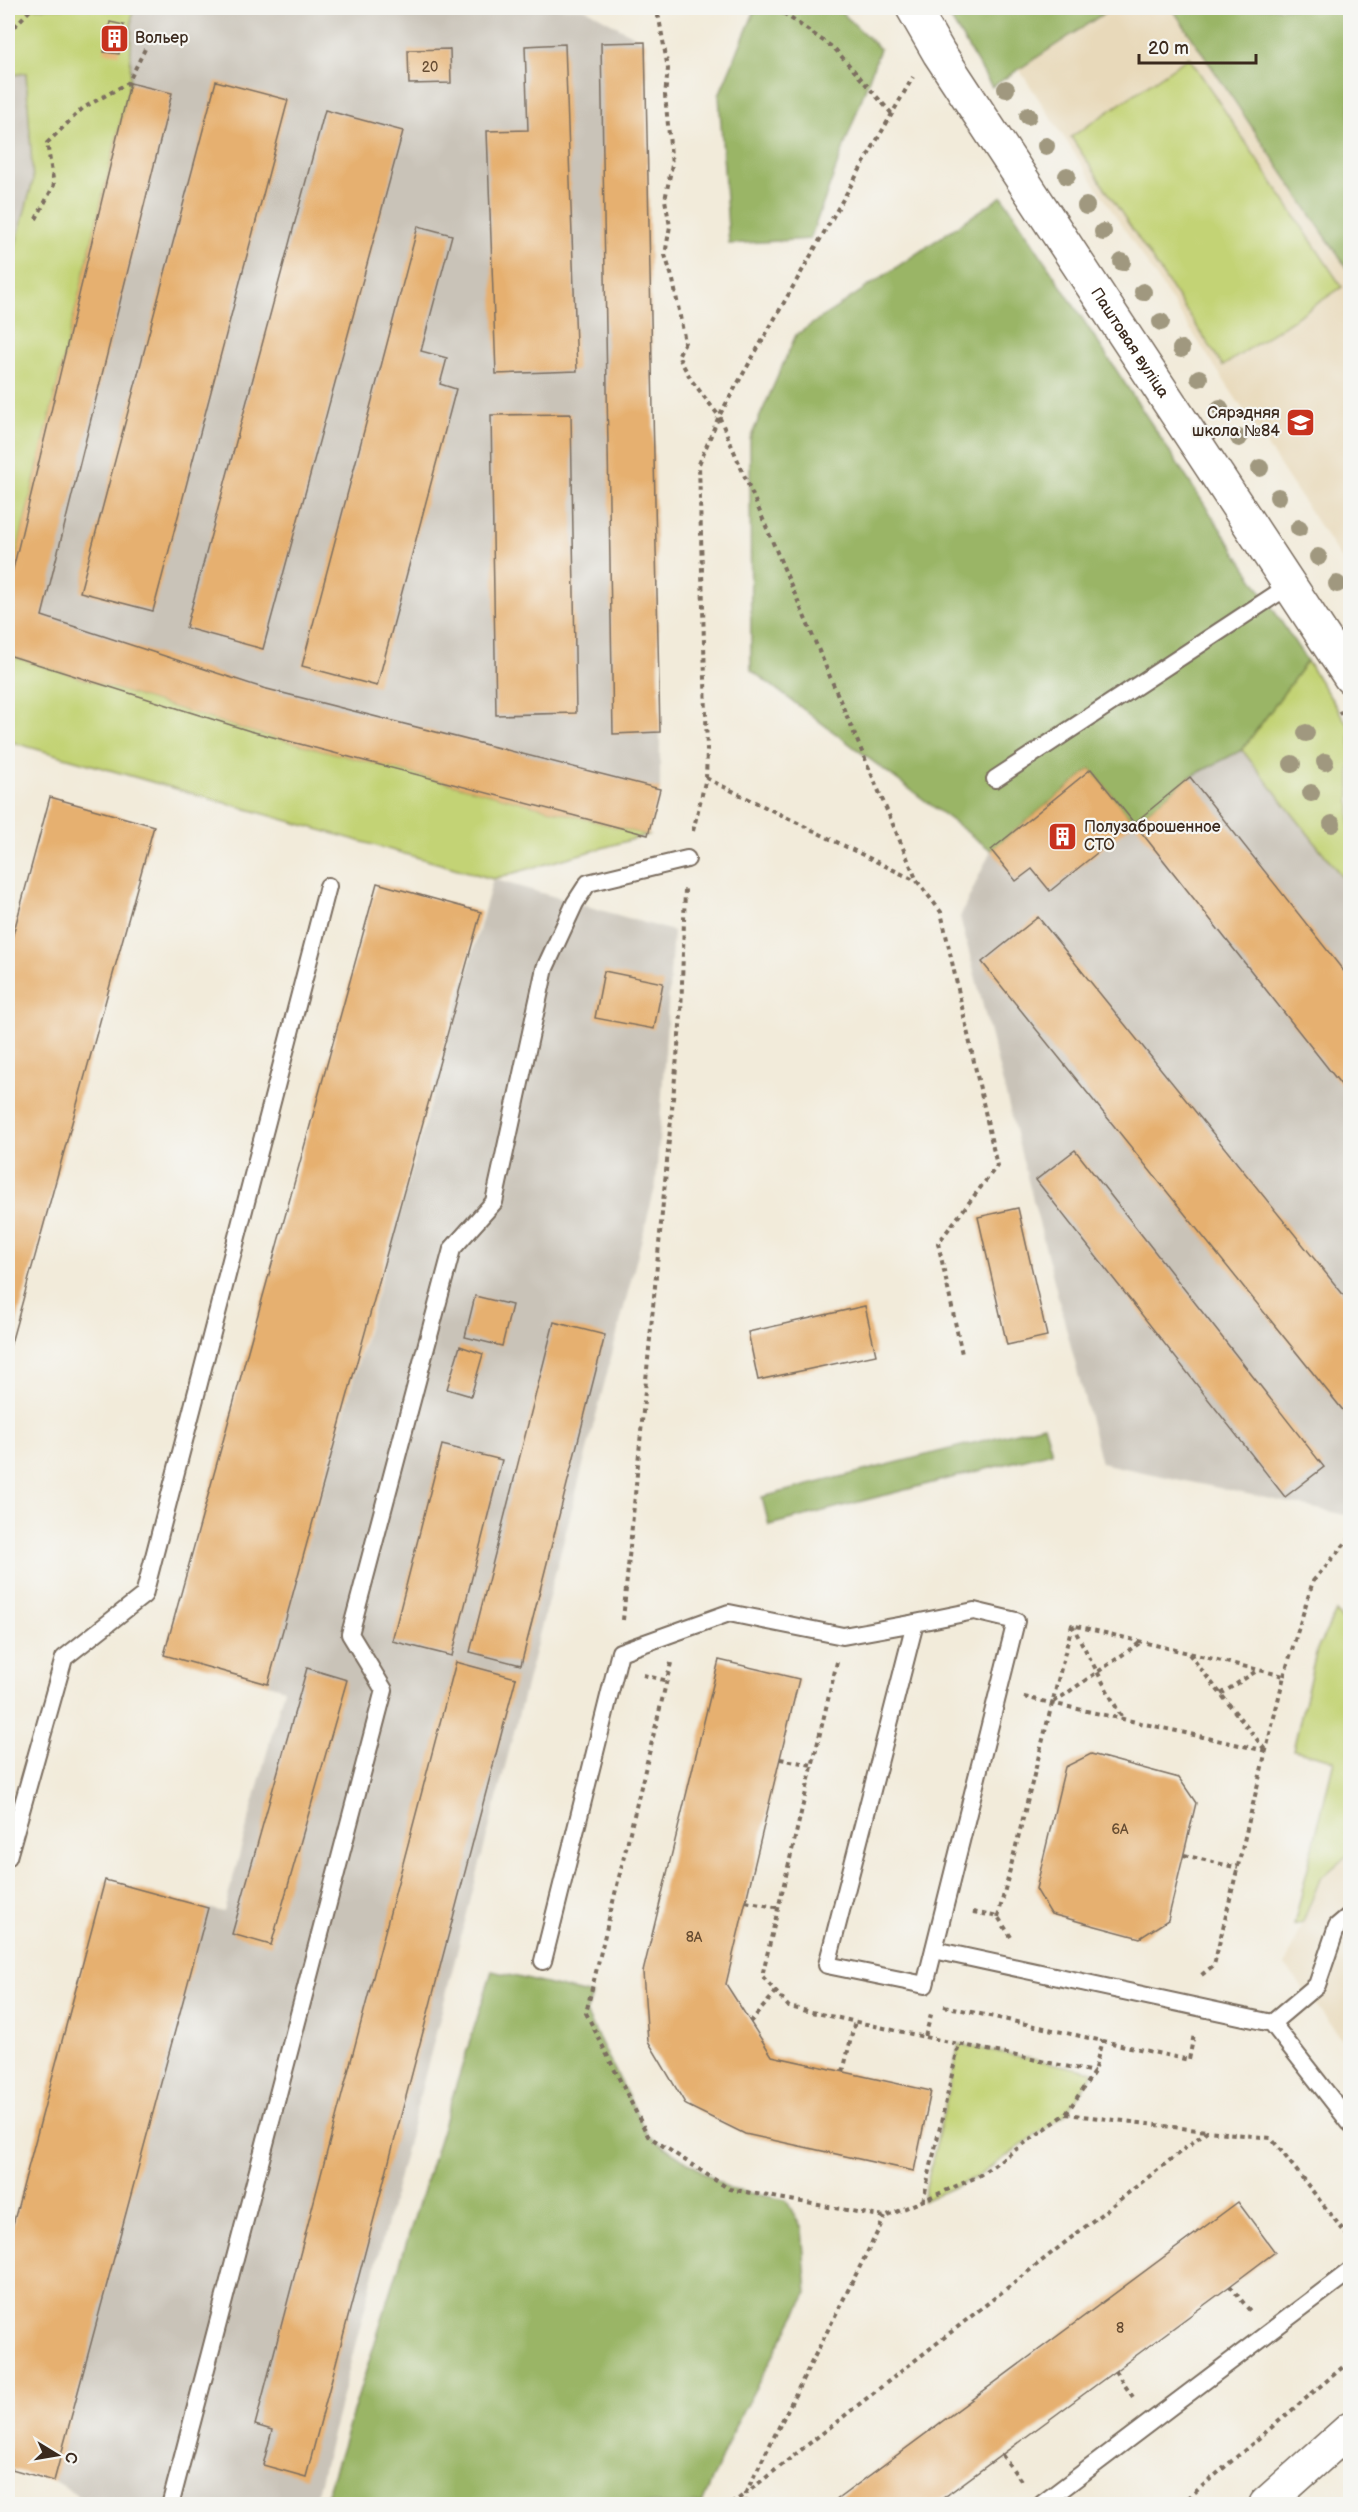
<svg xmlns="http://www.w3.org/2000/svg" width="1358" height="2512" font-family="'Balsamiq Sans',sans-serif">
<rect width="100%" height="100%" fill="#f6f6f2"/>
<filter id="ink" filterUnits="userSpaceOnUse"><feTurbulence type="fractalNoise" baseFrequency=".0167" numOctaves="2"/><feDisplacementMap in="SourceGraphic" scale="12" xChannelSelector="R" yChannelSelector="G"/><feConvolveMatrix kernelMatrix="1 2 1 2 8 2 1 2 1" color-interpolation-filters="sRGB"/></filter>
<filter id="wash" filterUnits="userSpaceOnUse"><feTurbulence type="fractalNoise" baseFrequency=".008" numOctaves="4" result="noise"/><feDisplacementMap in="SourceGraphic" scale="24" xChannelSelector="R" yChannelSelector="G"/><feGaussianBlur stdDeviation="1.35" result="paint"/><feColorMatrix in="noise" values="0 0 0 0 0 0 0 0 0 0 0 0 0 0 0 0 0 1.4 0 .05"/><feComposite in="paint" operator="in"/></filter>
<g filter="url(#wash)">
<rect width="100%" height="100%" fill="#f2ebda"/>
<g fill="#e8d9ba">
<polygon points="1112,8 1172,8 1350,273 1350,572 1019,69"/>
<polygon points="1350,1854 1350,2049 1285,1965 1320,1878"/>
</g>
<g fill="#c9c3b8">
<polygon points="132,8 584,8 645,42 660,732 660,789 648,835 250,731 8,655 8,589 126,83 131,49"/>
<polygon points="26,73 33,181 8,272 8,76"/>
<polygon points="1242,750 1350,887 1350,1516 1101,1463 960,917 991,850 1091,769 1135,822 1190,777"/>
<polygon points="493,879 673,931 656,1184 314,2504 92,2504 54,2481 208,1908 224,1912 284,1689 268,1684"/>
</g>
<g fill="#c3d375" stroke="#7f7e4a" stroke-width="1.5">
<polygon points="8,8 132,8 130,83 8,590 8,272 33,181 26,73 8,76"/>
<polygon points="1189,57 1342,287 1223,366 1071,137"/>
<polygon points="8,655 250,731 648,835 493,879 8,741"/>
<polygon points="1307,661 1350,728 1350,887 1242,750"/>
<polygon points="1336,1612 1350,1631 1350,1853 1320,1879 1303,1922 1294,1925 1334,1760 1293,1750 1317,1649"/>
<polygon points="959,2044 1094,2072 1066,2114 977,2177 923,2201"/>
</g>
<g fill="#9ab566" stroke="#6a7042" stroke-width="1.5">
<polygon points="756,8 837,8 880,49 810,239 729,244 719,95"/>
<polygon points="944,8 1112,8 992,87"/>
<polygon points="1172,8 1350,8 1350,273"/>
<polygon points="1002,196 1307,661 1242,750 1190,777 1134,823 1091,769 991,850 751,670 750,439 796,335"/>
<polygon points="1044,1425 1052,1452 769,1525 762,1497"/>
<polygon points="492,1971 592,1995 586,2013 648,2136 729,2189 786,2200 802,2229 807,2294 737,2422 702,2504 324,2504"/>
</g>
<g id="blocks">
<g fill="#e6b06f">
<polygon points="110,22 124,25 119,54 104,52"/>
<polygon points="645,42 660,732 613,734 601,43"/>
<polygon points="565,44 577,371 496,374 487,131 528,130 525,46"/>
<polygon points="450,49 451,83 409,84 408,50"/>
<polygon points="216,81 288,100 153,611 80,592"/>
<polygon points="130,83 172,93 42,616 263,688 660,789 648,835 250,731 8,655 8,590"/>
<polygon points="325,110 403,131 263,649 186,628"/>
<polygon points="418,226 452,235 421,351 447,358 440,384 456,389 377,686 302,666"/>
<polygon points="571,414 576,713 496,715 491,415"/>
<polygon points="1091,769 1134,823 1050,891 1032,869 1016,881 991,850"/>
<polygon points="1190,777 1350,979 1350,1096 1134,823"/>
<polygon points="50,797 154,826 8,1354 8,953"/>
<polygon points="377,883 481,912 268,1684 164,1655"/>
<polygon points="1038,917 1350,1303 1350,1419 982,962"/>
<polygon points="604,971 663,983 654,1029 595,1018"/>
<polygon points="1075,1150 1324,1467 1285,1497 1036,1180"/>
<polygon points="1018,1208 1047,1336 1007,1345 978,1217"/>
<polygon points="475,1296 512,1305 502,1346 465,1337"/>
<polygon points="865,1306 876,1355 758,1380 748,1332"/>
<polygon points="554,1322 605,1335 521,1665 470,1652"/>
<polygon points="460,1346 483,1354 471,1396 447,1389"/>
<polygon points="442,1445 502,1460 452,1656 392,1641"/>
<polygon points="719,1660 799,1679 726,1984 772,2056 931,2091 914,2171 745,2134 686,2105 648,2041 643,1972"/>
<polygon points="456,1662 516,1678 306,2477 263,2465 272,2430 255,2425"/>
<polygon points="307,1668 347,1680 271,1945 232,1934"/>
<polygon points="1091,1754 1179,1778 1196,1803 1168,1920 1140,1938 1051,1914 1036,1889 1065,1767"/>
<polygon points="105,1880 208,1908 54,2481 8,2468 8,2243"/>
<polygon points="1238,2202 1275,2252 1230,2286 935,2504 831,2504"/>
</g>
</g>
</g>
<g filter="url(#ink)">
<use href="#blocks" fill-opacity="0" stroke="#7b6e60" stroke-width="1.5"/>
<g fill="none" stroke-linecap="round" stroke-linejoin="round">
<defs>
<g id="service">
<polyline points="995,779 1290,585"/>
<polygon points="974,1611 1016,1621 925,1985 827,1965 915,1623"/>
<polyline points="8,1857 64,1658 144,1595 328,886"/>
<polyline points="934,1950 1272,2023 1350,2123"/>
<polyline points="543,1961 620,1652 729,1613 843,1636 915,1623"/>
<polyline points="1272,2023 1317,1985 1337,1926 1350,1915"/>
<polyline points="171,2502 384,1690 350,1634 452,1249 494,1202 545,968 575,903 588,883 687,859"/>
<polyline points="1042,2504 1350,2271"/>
</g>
<g id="minor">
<path id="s1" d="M913,8L939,53L1350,677"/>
<polyline points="1266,2504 1350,2429"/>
</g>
</defs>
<use href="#service" stroke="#7b6e60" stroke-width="20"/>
<use href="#minor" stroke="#7b6e60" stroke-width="36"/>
<g stroke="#7b6e60" stroke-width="4" stroke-dasharray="4.5 4.5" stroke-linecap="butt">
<polyline points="651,8 659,18 668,69 665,95 672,165 665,200 670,226 665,255 673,280 685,342 678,356 692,381 719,416 917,881 941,912 997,1166 938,1243 962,1354"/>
<polyline points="776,8 835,49 892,114"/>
<polyline points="8,33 32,8"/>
<polyline points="36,219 54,185 47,143 83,108 128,83 145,49"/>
<polyline points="1339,711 1350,728"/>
<polyline points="706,778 916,881"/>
<polyline points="693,831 706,778 707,751 699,464 719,416 913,77"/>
<polyline points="623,1620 681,1015 685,889"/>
<polyline points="1072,1625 1122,1718"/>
<polyline points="1189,1654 1266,1751"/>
<polyline points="837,1662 762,1976 789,2007 925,2037 932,2011"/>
<polyline points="671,1663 586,2013 648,2136 729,2189 885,2217 977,2177 1066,2114 1094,2072 1102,2040"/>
<polyline points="643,1675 668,1681"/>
<polyline points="1284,1676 1313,1581 1350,1538"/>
<polyline points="1221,1694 1258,1670"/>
<polyline points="1024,1697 1266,1751"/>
<polyline points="1054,1702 1141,1642"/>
<polyline points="780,1759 812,1765"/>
<polyline points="1184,1855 1238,1868"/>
<polyline points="746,1901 779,1908"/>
<polyline points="973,1912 998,1917 1011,1937"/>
<polyline points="998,1917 1072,1625 1284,1676 1214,1965 1199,1977"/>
<polyline points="944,2006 1189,2060 1194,2034"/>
<polyline points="750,2022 776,1992"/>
<polyline points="925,2037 1094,2072"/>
<polyline points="843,2072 855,2021"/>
<polyline points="1066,2114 1206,2131"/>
<polyline points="923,2201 959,2044"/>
<polyline points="1230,2286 1250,2311"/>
<polyline points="1115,2371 1135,2400"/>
<polyline points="1002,2455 1023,2483"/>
<polyline points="731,2504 745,2494 885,2217"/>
<polyline points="746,2504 745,2494 1207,2131 1271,2138 1350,2239"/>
<polyline points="1181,2504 1350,2361"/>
</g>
<use href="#service" stroke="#fff" stroke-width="16"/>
<use href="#minor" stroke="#fff" stroke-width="33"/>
</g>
<g fill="#a0987f">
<circle cx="1006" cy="89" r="9"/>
<circle cx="1028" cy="116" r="9"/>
<circle cx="1046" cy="146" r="9"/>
<circle cx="1067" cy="176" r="9"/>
<circle cx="1086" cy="206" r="9"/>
<circle cx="1103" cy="232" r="9"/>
<circle cx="1122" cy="262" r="9"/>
<circle cx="1143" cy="292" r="9"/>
<circle cx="1161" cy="322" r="9"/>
<circle cx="1181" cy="349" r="9"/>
<circle cx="1199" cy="378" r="9"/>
<circle cx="1220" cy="408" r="9"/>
<circle cx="1239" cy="438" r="9"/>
<circle cx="1260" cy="468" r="9"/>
<circle cx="1278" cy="497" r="9"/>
<circle cx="1299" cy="528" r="9"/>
<circle cx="1318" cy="557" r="9"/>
<circle cx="1337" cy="584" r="9"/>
<circle cx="1306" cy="733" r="9"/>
<circle cx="1325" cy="762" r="9"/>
<circle cx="1292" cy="764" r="9"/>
<circle cx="1311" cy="793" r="9"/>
<circle cx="1332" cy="824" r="9"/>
</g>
</g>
<defs>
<symbol id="building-square" viewBox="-11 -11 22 22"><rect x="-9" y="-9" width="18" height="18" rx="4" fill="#c8321e" stroke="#f6f6f2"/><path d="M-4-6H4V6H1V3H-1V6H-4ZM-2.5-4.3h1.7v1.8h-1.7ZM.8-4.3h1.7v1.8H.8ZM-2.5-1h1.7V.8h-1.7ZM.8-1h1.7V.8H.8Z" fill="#fff"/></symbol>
<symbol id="school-square" viewBox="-11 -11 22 22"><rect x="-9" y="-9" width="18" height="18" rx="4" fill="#c8321e" stroke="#f6f6f2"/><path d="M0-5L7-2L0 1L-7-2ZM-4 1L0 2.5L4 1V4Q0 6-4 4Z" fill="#fff"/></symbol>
</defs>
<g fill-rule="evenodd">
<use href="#building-square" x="98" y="22" width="33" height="33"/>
<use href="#school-square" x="1284" y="406" width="33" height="33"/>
<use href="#building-square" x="1046" y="820" width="33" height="33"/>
</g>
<g text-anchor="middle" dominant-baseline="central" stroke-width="4.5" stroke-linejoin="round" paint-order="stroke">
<g font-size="14" fill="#664c32">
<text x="430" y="67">20</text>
<text x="1120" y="1829">6А</text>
<text x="694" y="1937">8А</text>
<text x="1120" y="2328">8</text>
</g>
<g font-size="16" fill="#3b2a1e" stroke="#f6f6f2" text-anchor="start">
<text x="135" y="38">Вольер</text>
<text x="1280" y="413" text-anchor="end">Сярэдняя<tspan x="1280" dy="18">школа №84</tspan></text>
<text x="1084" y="827">Полузаброшенное<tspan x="1084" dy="18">СТО</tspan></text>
</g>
<g font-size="16" fill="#3b2a1e" stroke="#f6f6f2">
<text stroke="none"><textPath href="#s1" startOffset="399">Паштовая вуліца</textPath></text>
</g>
</g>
<rect width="1358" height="2512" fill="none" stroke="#f6f6f2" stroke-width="30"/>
<g transform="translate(57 2455) rotate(101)" stroke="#f6f6f2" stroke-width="4.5" paint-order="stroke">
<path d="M0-4.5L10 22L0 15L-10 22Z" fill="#3b2a1e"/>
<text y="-9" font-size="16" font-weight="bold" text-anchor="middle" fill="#3b2a1e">С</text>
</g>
<path d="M1139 54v9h117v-9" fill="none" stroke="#3b2a1e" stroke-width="3"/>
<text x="1148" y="54" font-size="18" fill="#3b2a1e" stroke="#f6f6f2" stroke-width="4.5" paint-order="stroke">20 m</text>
</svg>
